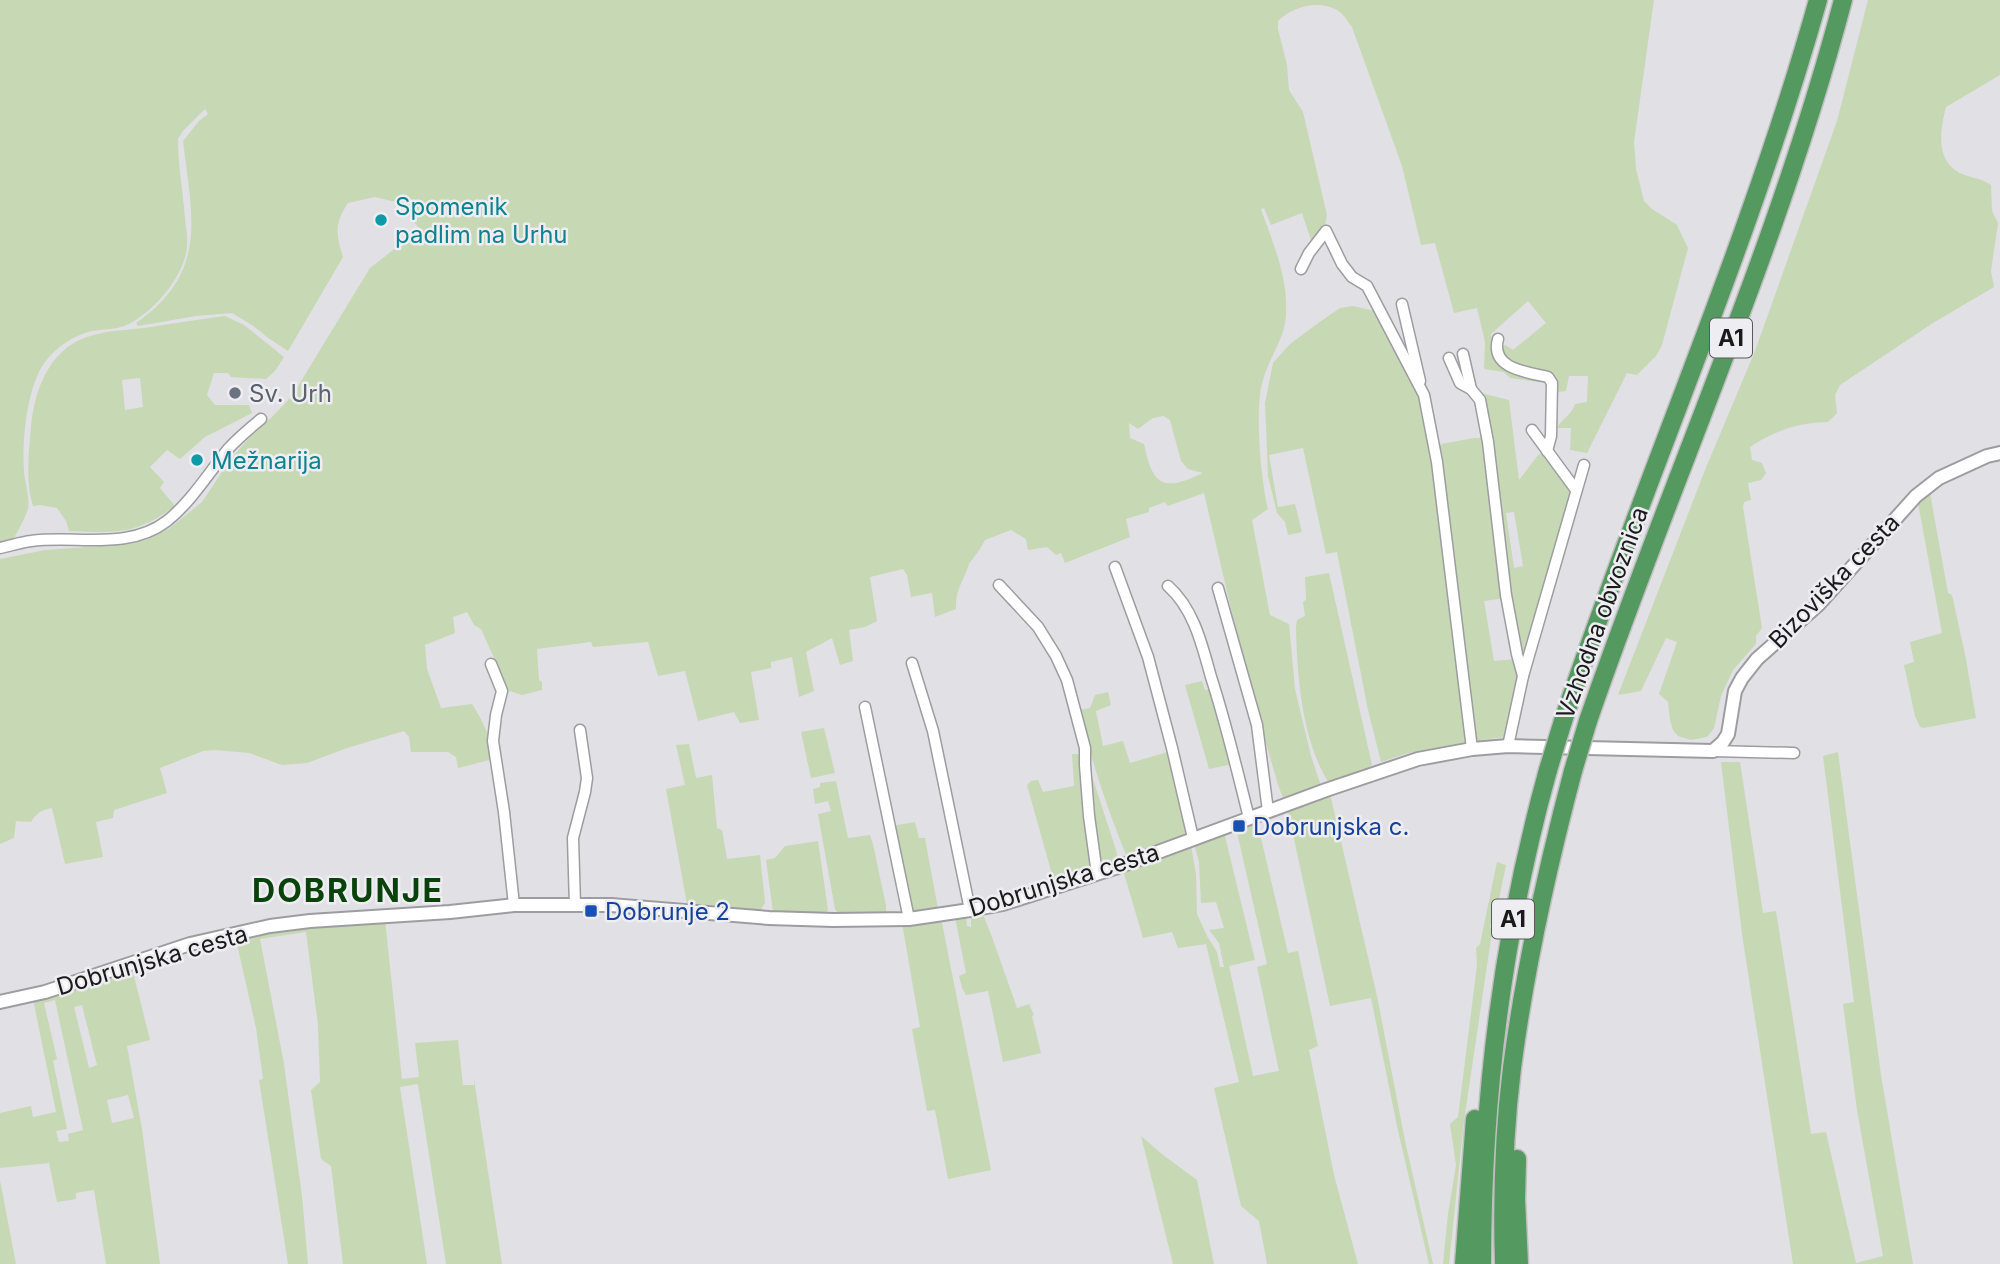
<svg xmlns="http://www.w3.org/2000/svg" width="2000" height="1264" font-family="Inter,sans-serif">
<rect width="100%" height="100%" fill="#e1e0e5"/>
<g fill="#c7d8b4" fill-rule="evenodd">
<path d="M0,0H1654L1634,142L1636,169L1644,201L1652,209L1677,225L1688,248L1662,345L1656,356L1637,375L1627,373L1587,453L1570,450L1571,428H1557C1562,418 1571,416 1575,404L1587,402L1588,376H1569L1566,391L1557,392L1556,380L1510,364L1500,350L1505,345L1513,350L1546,323L1528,301L1491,334L1493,350L1496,358L1546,379L1545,383L1510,378L1504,372L1484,369L1485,342L1477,308L1454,313L1435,243L1421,245L1402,166L1352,27C1348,22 1343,13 1337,10C1319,0 1293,6 1278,21V29L1287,65L1289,90L1303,112L1327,215L1325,226L1312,243L1302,213L1271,225L1264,208L1261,209C1274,246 1291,284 1285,324C1281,343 1268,361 1263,380C1254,407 1261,481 1268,509L1252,520L1270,615L1289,624L1295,689L1311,756L1321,786L1284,800L1278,785L1246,673L1204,493L1168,506L1165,502L1149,508V512L1126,519L1130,537L1065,563L1061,553L1056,555L1047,547L1028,550L1026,539L1011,530L985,540C981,548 977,553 972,560C967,566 970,563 967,570C960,587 956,590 956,609L935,617L932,593L911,597L907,575L903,569L870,577L877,621L865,627L849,630L853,661L840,665L832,638L806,652L814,691L799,697L792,657L771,662V668L751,672L759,720L740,723L734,712L698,721L685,671L658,676L648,642L593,647L591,642L537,649L539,680L542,682V690L522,695L509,691L481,629L474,625L467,612L453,617L455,633L425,645L427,669L441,708L472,704C483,721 491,738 493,759L458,768L456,757L448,752H411L409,737L404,731L347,748L307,763L282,765L249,753L215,750L203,751L160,768L167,793L114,810L113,818L96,822L103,857L65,864L52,808C42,810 37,812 31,822L16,821L14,838L0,844V559L45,550L116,545L146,540L170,528L202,502L230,460L250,437L272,417L292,396L370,268L420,229L396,202L375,197L348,203C334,224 336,234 343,257L288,351L267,337L252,325L232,313L196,316L138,326L136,323C209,272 192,217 183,141L199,121L208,114L205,109L183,131L178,139C178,166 183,192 185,219C186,228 188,237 187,246C186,275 151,316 124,326C113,330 102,329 92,331C70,336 49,352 39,372C26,399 22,442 24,472C25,481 30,500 28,509C25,518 19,529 14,538L0,542ZM1163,416L1170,420L1181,461L1188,469L1203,473C1164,491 1153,488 1144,444L1130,438L1129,423L1138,429L1153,418Z"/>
<path d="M1868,0H2000V75L1946,107C1940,130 1935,160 1960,173C1970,178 1982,178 1991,185L1992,211L1998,223L1991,271L1994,287L1933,323L1840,385L1835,395L1837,413L1828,422C1796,423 1777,430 1750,447L1752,460L1762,463L1766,473L1761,480L1748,483L1751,500L1744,502L1743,507L1762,628L1756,636V644L1733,670L1721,696L1714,728L1707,737L1691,740L1678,736L1673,730L1670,720L1668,702L1659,694L1677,642L1666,638L1641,691L1618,695L1705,470L1755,351L1837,121Z"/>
<polygon points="1353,306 1379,312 1422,398 1429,430 1467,742 1408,753 1381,762 1368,710 1337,552 1326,554 1303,448 1269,455 1278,507 1295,504 1302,532 1288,535 1285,522 1277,513 1268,476 1265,403 1273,363 1290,344 1321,321 1340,308"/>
<path d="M225,316L244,325L284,357L275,371L266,379L231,377L228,373H214L207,395L215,405H249L252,413L205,437L180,459L167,450L150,467L164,482L160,488L175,506C136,535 115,533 69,531L66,521L57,508L40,505L33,506C25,481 29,452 31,426C35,389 49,350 87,337C105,330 132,330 151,327C176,323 200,319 225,316ZM140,378L143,407L125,410L122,380Z"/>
<path d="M1481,393L1509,400L1519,480L1539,454L1548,455L1569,487L1570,496L1525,657L1522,658L1514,620L1492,446ZM1514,512L1523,566L1514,568L1506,513Z"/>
<polygon points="1474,438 1481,438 1484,442 1505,598 1484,601 1494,661 1515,659 1518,681 1505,737 1480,740 1477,740 1475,731 1438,447 1442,444"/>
<polygon points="1930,493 1948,593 1952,595 1966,659 1976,718 1924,728 1920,727 1915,716 1904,665 1914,662 1910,642 1942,633 1918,503"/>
<path d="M1329,573L1372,765L1361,773L1329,783C1302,741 1297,676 1296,627L1297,620L1305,616L1303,602L1306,600L1305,577Z"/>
<polygon points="1202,681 1205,690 1211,689 1233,764 1209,769 1185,685"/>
<path d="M1108,692L1111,705L1096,711L1103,746L1123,741L1130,763L1171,751L1186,830L1185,836L1158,847L1126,855C1107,808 1091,760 1079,710L1090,708L1095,695Z"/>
<polygon points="824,728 835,773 811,778 801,732"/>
<polygon points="689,744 696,778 712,775 717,828 722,830 727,859 760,855 765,903 760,911 695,907 687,904 666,789 685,785 676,745"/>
<polygon points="1838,752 1881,1075 1913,1264 1793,1264 1742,934 1721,762 1740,762 1763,913 1776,911 1811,1134 1826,1132 1856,1263 1883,1256 1857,1110 1843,1004 1854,1002 1823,756"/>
<polygon points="1072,754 1079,754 1082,766 1093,862 1090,869 1060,880 1053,878 1027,785 1031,781 1038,780 1043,792 1074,786"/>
<polygon points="1091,773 1116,850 1118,861 1109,863 1100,858 1096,843 1088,774"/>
<polygon points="836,781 848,838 870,835 873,844 886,906 886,913 879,915 840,915 835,909 818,814 831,811 828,801 815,804 813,789 820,787 820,783"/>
<polygon points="1330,794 1377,996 1405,1141 1433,1264 1429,1264 1397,1126 1371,998 1330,1006 1288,811"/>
<polygon points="1257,821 1288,953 1298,951 1318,1046 1309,1050 1334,1175 1358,1264 1267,1264 1259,1221 1241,1206 1214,1088 1239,1082 1206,944 1178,948 1172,932 1143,938 1123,870 1191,845 1196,874 1197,914 1207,936 1217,952 1220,967 1224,967 1219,943 1209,930 1224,928 1216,902 1201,903 1199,862 1194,844 1224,832 1255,960 1229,966 1253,1076 1279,1071 1257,967 1267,964 1236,828"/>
<polygon points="915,822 919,838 925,838 938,909 913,912 910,909 892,826"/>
<polygon points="818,841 828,910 824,915 773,912 766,860 775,858 785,846"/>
<polygon points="1497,862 1506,865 1496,914 1493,916 1490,926 1492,932 1464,1121 1449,1264 1443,1264 1448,1214 1456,1165 1450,1124 1458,1117 1477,965 1476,948 1480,944"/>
<polygon points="982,912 992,937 1017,1008 1029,1004 1034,1015 1032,1016 1041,1053 1003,1062 988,991 966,995 962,988 959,976 966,973 955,917 966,915 967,926 971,927 971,914"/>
<polygon points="941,918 991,1170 948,1179 935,1110 927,1111 912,1029 920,1027 902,923"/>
<polygon points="385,920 402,1079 419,1077 415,1043 458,1040 463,1085 474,1085 474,1079 502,1264 446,1264 418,1084 400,1087 427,1264 343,1264 331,1166 321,1159 311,1090 320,1082 318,1025 306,932 260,939 284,1064 302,1196 308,1264 288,1264 259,1080 263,1079 256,1028 237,944 195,954 200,947 282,930"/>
<path d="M129,969L132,971L135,980L150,1040L127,1046L142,1129L160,1264H106L94,1190L76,1193V1199L57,1202L49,1163L0,1168V1113L31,1106L33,1117L56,1112L33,999ZM55,1000L83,1130L68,1134L69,1141L59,1142L56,1131L67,1129L53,1061L57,1059L44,1003ZM82,1005L97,1065L89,1068L74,1007ZM128,1095L134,1118L112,1123L107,1100Z"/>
<polygon points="1141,1136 1163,1155 1197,1180 1214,1264 1173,1264"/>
<polygon points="0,1180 16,1264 0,1264"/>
</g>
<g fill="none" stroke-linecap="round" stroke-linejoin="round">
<defs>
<g id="minor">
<polyline points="1301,269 1309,253 1326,231 1342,264 1352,277 1367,286 1424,395 1437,462 1472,749"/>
<polyline points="1402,304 1420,381"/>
<path d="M1498,339C1490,369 1527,372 1548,377L1552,383L1551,436L1547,451"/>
<polyline points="1463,354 1471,389"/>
<polyline points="1449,358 1460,383 1471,389 1480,400 1488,442 1506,595 1517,654 1523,676"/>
<polyline points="1532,430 1576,490"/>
<path d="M0,548C10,546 21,542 31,541C76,535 128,551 167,521C191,502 210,471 229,448C239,437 250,428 261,419"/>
<polyline points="1115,567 1148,657 1172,748 1193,838"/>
<polyline points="999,585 1038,627 1056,656 1067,680 1085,748 1085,765 1089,816 1097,874"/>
<path d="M1168,586C1194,609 1202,645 1211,677C1226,723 1237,770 1249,818"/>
<polyline points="1218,588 1257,725 1268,811"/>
<polyline points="912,663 933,731 970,910"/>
<polyline points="491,664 502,691 496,715 493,741 504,812 514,905"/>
<polyline points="865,707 909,919"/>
<polyline points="1508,746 1523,676 1584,465"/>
<polyline points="1713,751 1794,753"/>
<polyline points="575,906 573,838 585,792 587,778 580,730"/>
</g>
<polyline id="tertiary" points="0,1002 45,992 190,944 270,926 310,921 450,912 514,905 611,905 769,918 833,920 909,919 970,910 1003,904 1115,868 1326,790 1418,759 1472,749 1508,746 1713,751 1723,742 1728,734 1735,691 1742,678 1757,659 1819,604 1916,496 1939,478 1987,456 2000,453"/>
<g id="motorway">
<path d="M1563,721C1644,479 1749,246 1818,0"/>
<path d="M1588,721C1671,480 1778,247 1843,0"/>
<polyline points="1517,1159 1516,1200 1519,1264"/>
<polyline points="1464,1264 1475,1119"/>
<path d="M1482,1264C1482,1096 1503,932 1548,770"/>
<path d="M1504,1264C1502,1199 1504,1132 1512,1068C1525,968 1547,869 1573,771"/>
</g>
</defs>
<use href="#minor" stroke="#9d9da1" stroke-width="13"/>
<use href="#tertiary" stroke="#9d9da1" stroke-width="16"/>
<use href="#motorway" stroke="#bfbfbf" stroke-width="21"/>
<use href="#minor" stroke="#fff" stroke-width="10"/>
<use href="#tertiary" stroke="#fff" stroke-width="12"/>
<use href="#motorway" stroke="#549960" stroke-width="18"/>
<defs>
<g id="motorway-bridge">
<polyline points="1548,770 1563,721"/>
<polyline points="1573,771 1588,721"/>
</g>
</defs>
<use href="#motorway-bridge" stroke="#bfbfbf" stroke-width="21" stroke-linecap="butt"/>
<use href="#motorway-bridge" stroke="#549960" stroke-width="18"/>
</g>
<g fill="#0f9aa8" stroke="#eeeef2" stroke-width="2.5">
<circle cx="381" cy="220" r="7"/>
<circle cx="197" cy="460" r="7"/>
</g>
<circle fill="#6b7280" stroke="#eeeef2" stroke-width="2.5" cx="235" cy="393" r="7"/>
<g fill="#1a4fb4" stroke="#eeeef2" stroke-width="2.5">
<rect x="1232" y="819" width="14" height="14" rx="3.5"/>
<rect x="584" y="904" width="14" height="14" rx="3.5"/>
</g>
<g text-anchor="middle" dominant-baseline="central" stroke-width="5" stroke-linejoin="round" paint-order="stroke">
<g fill="#eeeef2" stroke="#5a595c" stroke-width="2">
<rect x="1710" y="318.5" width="42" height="39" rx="5"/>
<rect x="1492" y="899.5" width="42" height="39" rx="5"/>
</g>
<g font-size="23" font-weight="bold" fill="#1a191b">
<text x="1731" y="338">A1</text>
<text x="1513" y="919">A1</text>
</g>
<g font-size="24" fill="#0d838f" stroke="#eeeef2" text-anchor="start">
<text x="395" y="206">Spomenik<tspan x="395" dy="28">padlim na Urhu</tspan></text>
<text x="211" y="460">Mežnarija</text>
</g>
<g font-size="24" fill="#5b616d" stroke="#eeeef2" text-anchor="start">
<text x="249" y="393">Sv. Urh</text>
</g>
<g font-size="24" fill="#1a191b" stroke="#eeeef2">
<text transform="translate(1834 581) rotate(-46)">Bizoviška cesta</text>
<text transform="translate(1602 613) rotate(-70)">Vzhodna obvoznica</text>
<text transform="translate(1064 880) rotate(-17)">Dobrunjska cesta</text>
<text transform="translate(152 960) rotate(-16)">Dobrunjska cesta</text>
</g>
<g font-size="24" fill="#164399" stroke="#eeeef2" text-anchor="start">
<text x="1253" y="826">Dobrunjska c.</text>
<text x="605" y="911">Dobrunje 2</text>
</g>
<g font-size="32" font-weight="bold" letter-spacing="2" fill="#0a420c" stroke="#eeeef2">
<text x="348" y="890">DOBRUNJE</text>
</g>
</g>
</svg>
